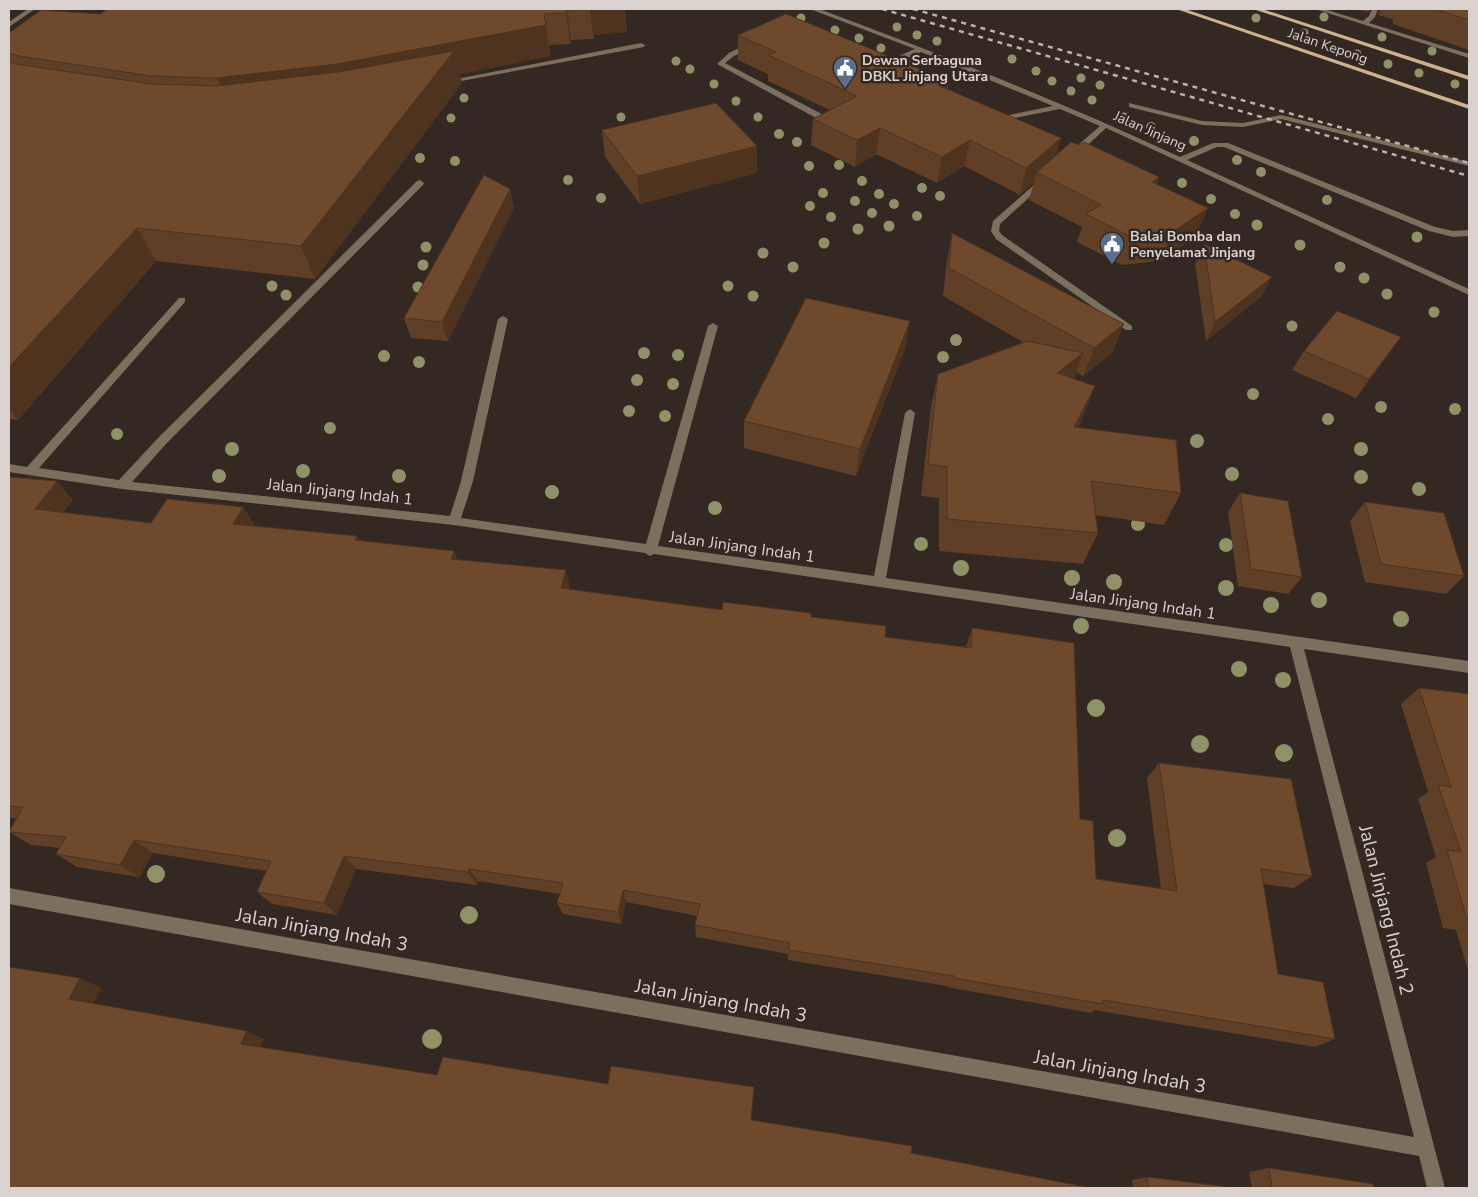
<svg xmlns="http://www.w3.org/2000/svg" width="1478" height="1197" font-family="'Nunito Sans',sans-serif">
<rect width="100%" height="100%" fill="#342823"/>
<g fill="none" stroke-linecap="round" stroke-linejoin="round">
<g fill="#7b6f5e" fill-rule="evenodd">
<polygon points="28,9 35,9 9,27 9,22"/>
<path d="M810,9H819C941,54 1062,102 1180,157L1213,143H1228L1435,227L1453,231L1469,230V236L1453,237L1429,231L1224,147H1217L1187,160L1469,289V295L1106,128L1076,156H1070V152L1100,126L1060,109L1000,121L993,118V114L1004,116L1053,106L921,52L888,67H882V63L915,49Z"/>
<polygon points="1315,9 1324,9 1363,21 1369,16 1372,9 1378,9 1375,17 1369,23 1469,54 1469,58"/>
<polygon points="751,42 758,44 734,56 725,63 833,120 833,124 827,124 717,64 729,53"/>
<polygon points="641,43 645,45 644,47 445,84 441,82"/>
<polygon points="1129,103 1202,121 1243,123 1281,115 1469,162 1469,166 1281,119 1243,127 1202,125 1129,107"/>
<polygon points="1043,177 1046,178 1046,182 1000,224 999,231 1002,235 1132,326 1132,330 1126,330 996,239 991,231 993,221"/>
<polygon points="420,180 424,183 423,185 166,444 132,482 450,516 461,481 498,319 503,316 508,319 473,481 461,518 646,544 708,326 713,323 718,326 658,546 874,576 905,413 910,409 915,413 886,578 1469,661 1469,673 1304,649 1445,1188 1427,1188 1419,1156 9,904 9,888 1414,1137 1290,647 654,554 650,556 645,553 454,525 122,489 9,472 9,464 27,467 179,298 185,298 185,302 39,468 119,480 158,438 417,181"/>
</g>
<g fill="#cbb38e" fill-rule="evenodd">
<polygon points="1176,9 1185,9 1469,105 1469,109"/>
<polygon points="1253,9 1262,9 1469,76 1469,80"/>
</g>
<g stroke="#bbb2ae" stroke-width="2.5" stroke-dasharray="5 5" stroke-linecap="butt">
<polyline points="882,9 1469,176"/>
<polyline points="913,9 1469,163"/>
</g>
</g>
<g fill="#8f9267">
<circle cx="1324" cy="17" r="4.5"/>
<circle cx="801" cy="18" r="4.5"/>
<circle cx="1256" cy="18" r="4.5"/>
<circle cx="897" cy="27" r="4.5"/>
<circle cx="835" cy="30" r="4.5"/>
<circle cx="1304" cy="33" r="4.5"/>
<circle cx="917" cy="35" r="4.5"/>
<circle cx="1382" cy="37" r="4.5"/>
<circle cx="859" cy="38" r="4.5"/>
<circle cx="937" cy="41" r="4.5"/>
<circle cx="881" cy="48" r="4.5"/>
<circle cx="1432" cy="51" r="4.5"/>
<circle cx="1357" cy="54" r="4.5"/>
<circle cx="1012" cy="59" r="4.5"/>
<circle cx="676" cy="61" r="4.5"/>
<circle cx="1388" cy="64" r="4.5"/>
<circle cx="690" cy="69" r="4.5"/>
<circle cx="1036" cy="71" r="4.5"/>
<circle cx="1419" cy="73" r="4.5"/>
<circle cx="1081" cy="78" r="4.5"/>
<circle cx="1052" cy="81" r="4.5"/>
<circle cx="714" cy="84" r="4.5"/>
<circle cx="1455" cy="84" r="4.5"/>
<circle cx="1100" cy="85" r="4.5"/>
<circle cx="1071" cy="91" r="4.5"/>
<circle cx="464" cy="98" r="4.5"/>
<circle cx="1092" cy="100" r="4.5"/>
<circle cx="736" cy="101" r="4.5"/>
<circle cx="621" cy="117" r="4.5"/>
<circle cx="758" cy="117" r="4.5"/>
<circle cx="1124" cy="117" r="4.5"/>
<circle cx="451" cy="118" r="4.5"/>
<circle cx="1151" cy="127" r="5"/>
<circle cx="779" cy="134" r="5"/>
<circle cx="1194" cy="141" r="5"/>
<circle cx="797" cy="142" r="5"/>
<circle cx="420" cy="158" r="5"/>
<circle cx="1237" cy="160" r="5"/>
<circle cx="455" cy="161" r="5"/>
<circle cx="839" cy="165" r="5"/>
<circle cx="809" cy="166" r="5"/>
<circle cx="1261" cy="172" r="5"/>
<circle cx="568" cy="180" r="5"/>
<circle cx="862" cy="181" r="5"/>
<circle cx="1182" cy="183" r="5"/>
<circle cx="922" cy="188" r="5"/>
<circle cx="823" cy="193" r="5"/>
<circle cx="879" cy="194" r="5"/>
<circle cx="940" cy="196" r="5"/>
<circle cx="601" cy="198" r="5"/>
<circle cx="1211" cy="199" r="5"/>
<circle cx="1327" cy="200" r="5"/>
<circle cx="855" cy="201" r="5"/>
<circle cx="894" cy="204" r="5"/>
<circle cx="810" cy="206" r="5"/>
<circle cx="872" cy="213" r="5"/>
<circle cx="1235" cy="214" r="5"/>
<circle cx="917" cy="216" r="5"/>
<circle cx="831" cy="217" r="5"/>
<circle cx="1257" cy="225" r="5.5"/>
<circle cx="889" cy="226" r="5.5"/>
<circle cx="858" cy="229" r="5.5"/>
<circle cx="1417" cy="237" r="5.5"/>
<circle cx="824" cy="243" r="5.5"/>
<circle cx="1300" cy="245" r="5.5"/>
<circle cx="426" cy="247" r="5.5"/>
<circle cx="763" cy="253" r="5.5"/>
<circle cx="423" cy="265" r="5.5"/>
<circle cx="793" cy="267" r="5.5"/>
<circle cx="1340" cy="267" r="5.5"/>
<circle cx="1364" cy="278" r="5.5"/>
<circle cx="272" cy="286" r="5.5"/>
<circle cx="728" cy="286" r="5.5"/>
<circle cx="418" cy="287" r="5.5"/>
<circle cx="1387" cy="294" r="5.5"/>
<circle cx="286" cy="295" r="5.5"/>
<circle cx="753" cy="296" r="5.5"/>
<circle cx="1434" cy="312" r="5.5"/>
<circle cx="1292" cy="326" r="5.5"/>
<circle cx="956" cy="340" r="6"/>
<circle cx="644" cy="353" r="6"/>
<circle cx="678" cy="355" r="6"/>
<circle cx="384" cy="356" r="6"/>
<circle cx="943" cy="357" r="6"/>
<circle cx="419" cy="362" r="6"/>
<circle cx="637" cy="380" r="6"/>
<circle cx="673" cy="384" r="6"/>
<circle cx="1253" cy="394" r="6"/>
<circle cx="1381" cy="407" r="6"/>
<circle cx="1455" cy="409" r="6"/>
<circle cx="629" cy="411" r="6"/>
<circle cx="665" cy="416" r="6"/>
<circle cx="1328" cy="419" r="6"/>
<circle cx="330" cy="428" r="6"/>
<circle cx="117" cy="434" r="6"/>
<circle cx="1197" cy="441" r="7"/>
<circle cx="232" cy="449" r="7"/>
<circle cx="1361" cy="449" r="7"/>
<circle cx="303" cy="471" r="7"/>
<circle cx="1232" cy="474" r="7"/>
<circle cx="219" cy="476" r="7"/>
<circle cx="399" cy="476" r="7"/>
<circle cx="1361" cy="477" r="7"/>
<circle cx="1419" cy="489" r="7"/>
<circle cx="552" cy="492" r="7"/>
<circle cx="715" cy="508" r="7"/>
<circle cx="1138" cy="524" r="7"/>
<circle cx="921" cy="544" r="7"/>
<circle cx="1226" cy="545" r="7"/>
<circle cx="961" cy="568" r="8"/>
<circle cx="1072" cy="578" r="8"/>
<circle cx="1114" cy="582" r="8"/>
<circle cx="1226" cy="588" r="8"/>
<circle cx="1319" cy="600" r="8"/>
<circle cx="1271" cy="605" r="8"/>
<circle cx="1401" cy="619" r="8"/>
<circle cx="1081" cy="626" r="8"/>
<circle cx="1239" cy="669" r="8"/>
<circle cx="1283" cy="680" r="8"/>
<circle cx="1096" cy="708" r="9"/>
<circle cx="1200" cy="744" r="9"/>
<circle cx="1284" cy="753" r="9"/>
<circle cx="1117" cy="838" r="9"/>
<circle cx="156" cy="874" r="9"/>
<circle cx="469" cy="915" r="9"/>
<circle cx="432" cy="1039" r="10"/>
</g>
<g fill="#5f3f26">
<polygon points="107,9 625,9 627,32 593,35 594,39 571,40 570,44 549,45 550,56 460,74 462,83 315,279 156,261 18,420 9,419 9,33 101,14"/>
<polygon points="1355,9 1371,9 1368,12"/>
<polygon points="1379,9 1469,9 1469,50 1393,24 1393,19 1378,15 1380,10"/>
<polygon points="738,35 949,81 948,89 1061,138 1056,155 1159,177 1157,184 1196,236 1160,261 1122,265 1077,242 1082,227 1029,200 1034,182 1020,195 964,166 937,183 876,154 855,167 811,145 813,119 830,110 768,81 768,74 738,60"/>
<polygon points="602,130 757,173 640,204 605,157"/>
<polygon points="514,208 448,341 411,338 404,318"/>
<polygon points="952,233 1113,352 1083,376 1076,372 1074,379 1095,386 1082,419 1078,427 1181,493 1164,525 1095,515 1098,533 1083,564 939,551 939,498 921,496 931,407 938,374 1023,342 943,296 947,261"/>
<polygon points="1204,244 1262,296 1206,341 1195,264"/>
<polygon points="905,349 856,476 744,448 744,421"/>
<polygon points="1304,351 1387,357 1356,398 1292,370"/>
<polygon points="9,477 73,500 63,512 151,523 243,507 255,526 357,536 360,541 454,551 457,559 570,588 570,590 722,610 811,617 885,637 966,647 972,628 1080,819 1096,879 1161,889 1147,778 1159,763 1312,876 1294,888 1263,884 1278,974 1335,1039 1315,1047 1094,1010 1091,1013 947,987 947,986 788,960 788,954 696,937 695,925 697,916 626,902 621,924 563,914 557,903 560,894 478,881 477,885 356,869 337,915 272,904 257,892 266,871 153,853 139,877 77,867 56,854 60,848 31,845 9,832 16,818 9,818"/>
<polygon points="1240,493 1302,577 1288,594 1238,586 1228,512"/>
<polygon points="1365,502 1464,576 1446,594 1365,582 1350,521"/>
<polygon points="1419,688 1469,694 1469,974 1456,930 1443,928 1426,863 1436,857 1418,799 1428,792 1401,704"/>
<polygon points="1269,1168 1374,1188 1252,1188 1249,1172"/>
<polygon points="1147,1177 1236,1188 1133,1188 1132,1180"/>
</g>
<g fill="#4e331f">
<polygon points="590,9 625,9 627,32 593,35"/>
<polygon points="567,10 571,40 570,44 566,13"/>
<polygon points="546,25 550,56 460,74 462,83 315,279 301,246 231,110 217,78"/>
<polygon points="949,81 945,107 940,86"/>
<polygon points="880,128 876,154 855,167 857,140"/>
<polygon points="1061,138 1054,165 1037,172 1034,182 1020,195 1026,168"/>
<polygon points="970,140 964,166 937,183 942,157"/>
<polygon points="757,146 757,173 640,204 637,176"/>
<polygon points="1159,177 1149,205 1152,182"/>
<polygon points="510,189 514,208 448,341 442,322"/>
<polygon points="1208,208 1196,236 1160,261 1171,233"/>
<polygon points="137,228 156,261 18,420 9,408 9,367"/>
<polygon points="1272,277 1262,296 1206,341 1215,322"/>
<polygon points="910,321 905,349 856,476 860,449"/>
<polygon points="1124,324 1113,352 1083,376 1094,348"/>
<polygon points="1401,337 1387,357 1356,398 1369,379"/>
<polygon points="1083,353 1071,386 1057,373"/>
<polygon points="1095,386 1082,419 1062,459 1074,427"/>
<polygon points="57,481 73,500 52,527 35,509"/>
<polygon points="243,507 255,525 245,542 233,524"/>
<polygon points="357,536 366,554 355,540"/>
<polygon points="454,551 461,569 451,559"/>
<polygon points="566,570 570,588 565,606 561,588"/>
<polygon points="134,840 153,853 139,877 120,865"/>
<polygon points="344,856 356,869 337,915 324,903"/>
<polygon points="469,869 478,881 477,885 468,872"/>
<polygon points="623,890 626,902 621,924 618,912"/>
<polygon points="80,978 102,988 91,1008 69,999"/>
<polygon points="247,1031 264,1039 258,1052 241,1044"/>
</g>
<g fill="#6f492c" stroke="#4e331f">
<polygon points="107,9 581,9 567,10 566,13 544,14 546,25 337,64 217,78 151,76 19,56 9,53 9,33 41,10 101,14"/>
<polygon points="1434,9 1469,9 1469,20"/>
<polygon points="786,14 949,81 940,86 1061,138 1026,168 970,140 942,157 880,128 857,140 813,119 857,96 768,55 776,52 738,35"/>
<polygon points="454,51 301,246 137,228 9,367 9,62 16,64 151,84 217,86 338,72"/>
<polygon points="716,103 757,146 637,176 602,130"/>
<polygon points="1071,142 1079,145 1084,142 1159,177 1152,182 1208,208 1171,233 1133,238 1086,214 1101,205 1037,172"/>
<polygon points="484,175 510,189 442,322 404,318"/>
<polygon points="952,233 1124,324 1094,348 949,268"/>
<polygon points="1204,244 1272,277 1215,322"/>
<polygon points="806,298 910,321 860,449 744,421"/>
<polygon points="1337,311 1401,337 1369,379 1304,351"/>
<polygon points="1028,341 1083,353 1057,373 1095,386 1074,427 1176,440 1181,493 1091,481 1098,533 947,519 947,467 928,464 938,374"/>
<polygon points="9,477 57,481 35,509 151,523 167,499 243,507 233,524 357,536 355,540 454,551 451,559 566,570 561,588 722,610 723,602 811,613 811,617 886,626 885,637 971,648 972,628 1074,643 1080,819 1093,821 1096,879 1177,891 1159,763 1291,779 1312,876 1261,869 1278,974 1323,982 1335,1039 1103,1000 1103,1004 954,978 954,976 789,950 790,943 695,925 700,904 623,890 618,912 557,903 563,883 469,869 468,872 344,856 324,903 257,892 271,861 134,840 120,865 56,854 66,837 9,832 23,807 9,806"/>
<polygon points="1240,493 1288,501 1302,577 1251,569"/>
<polygon points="1365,502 1444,513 1464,576 1381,564"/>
<polygon points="1419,688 1469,694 1469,917 1466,917 1447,850 1461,852 1438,785 1451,787"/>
<polygon points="9,967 80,978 69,999 247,1031 241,1044 437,1075 443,1057 608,1084 611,1066 754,1087 751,1120 912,1146 911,1153 1091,1188 9,1188"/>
<polygon points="1269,1168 1373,1184 1374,1188 1272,1188"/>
<polygon points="1147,1177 1236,1188 1148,1188"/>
</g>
<defs>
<symbol id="civic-pin" viewBox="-11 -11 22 30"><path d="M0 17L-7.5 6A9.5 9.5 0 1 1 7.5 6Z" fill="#5c6f8a" stroke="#342823"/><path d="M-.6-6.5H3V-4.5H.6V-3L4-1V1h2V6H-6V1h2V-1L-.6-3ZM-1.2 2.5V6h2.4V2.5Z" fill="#fff"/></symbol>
</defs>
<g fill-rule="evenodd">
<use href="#civic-pin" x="831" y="54" width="28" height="38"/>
<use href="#civic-pin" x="1098" y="230" width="28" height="38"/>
</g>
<g text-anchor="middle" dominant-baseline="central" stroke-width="5" stroke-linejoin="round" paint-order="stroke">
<g font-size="14" fill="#dad2cf" stroke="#342823">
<text transform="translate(1328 46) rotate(19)">Jalan Kepong</text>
<text transform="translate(1150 131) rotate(24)">Jalan Jinjang</text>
</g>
<g font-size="14" font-weight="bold" fill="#dad2cf" stroke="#342823" text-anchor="start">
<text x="862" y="60">Dewan Serbaguna<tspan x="862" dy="16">DBKL Jinjang Utara</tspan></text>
<text x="1130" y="236">Balai Bomba dan<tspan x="1130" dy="16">Penyelamat Jinjang</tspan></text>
</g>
<g font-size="16" fill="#dad2cf" stroke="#342823">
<text transform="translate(340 492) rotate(6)">Jalan Jinjang Indah 1</text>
<text transform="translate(742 547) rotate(8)">Jalan Jinjang Indah 1</text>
<text transform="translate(1143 604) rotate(8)">Jalan Jinjang Indah 1</text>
</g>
<g font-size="19" fill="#dad2cf" stroke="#342823">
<text transform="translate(1386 910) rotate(76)">Jalan Jinjang Indah 2</text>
<text transform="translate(322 930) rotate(10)">Jalan Jinjang Indah 3</text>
<text transform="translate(721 1001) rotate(10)">Jalan Jinjang Indah 3</text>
<text transform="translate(1120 1072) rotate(10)">Jalan Jinjang Indah 3</text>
</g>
</g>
<rect width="1478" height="1197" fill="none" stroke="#dad2cf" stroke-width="20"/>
</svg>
